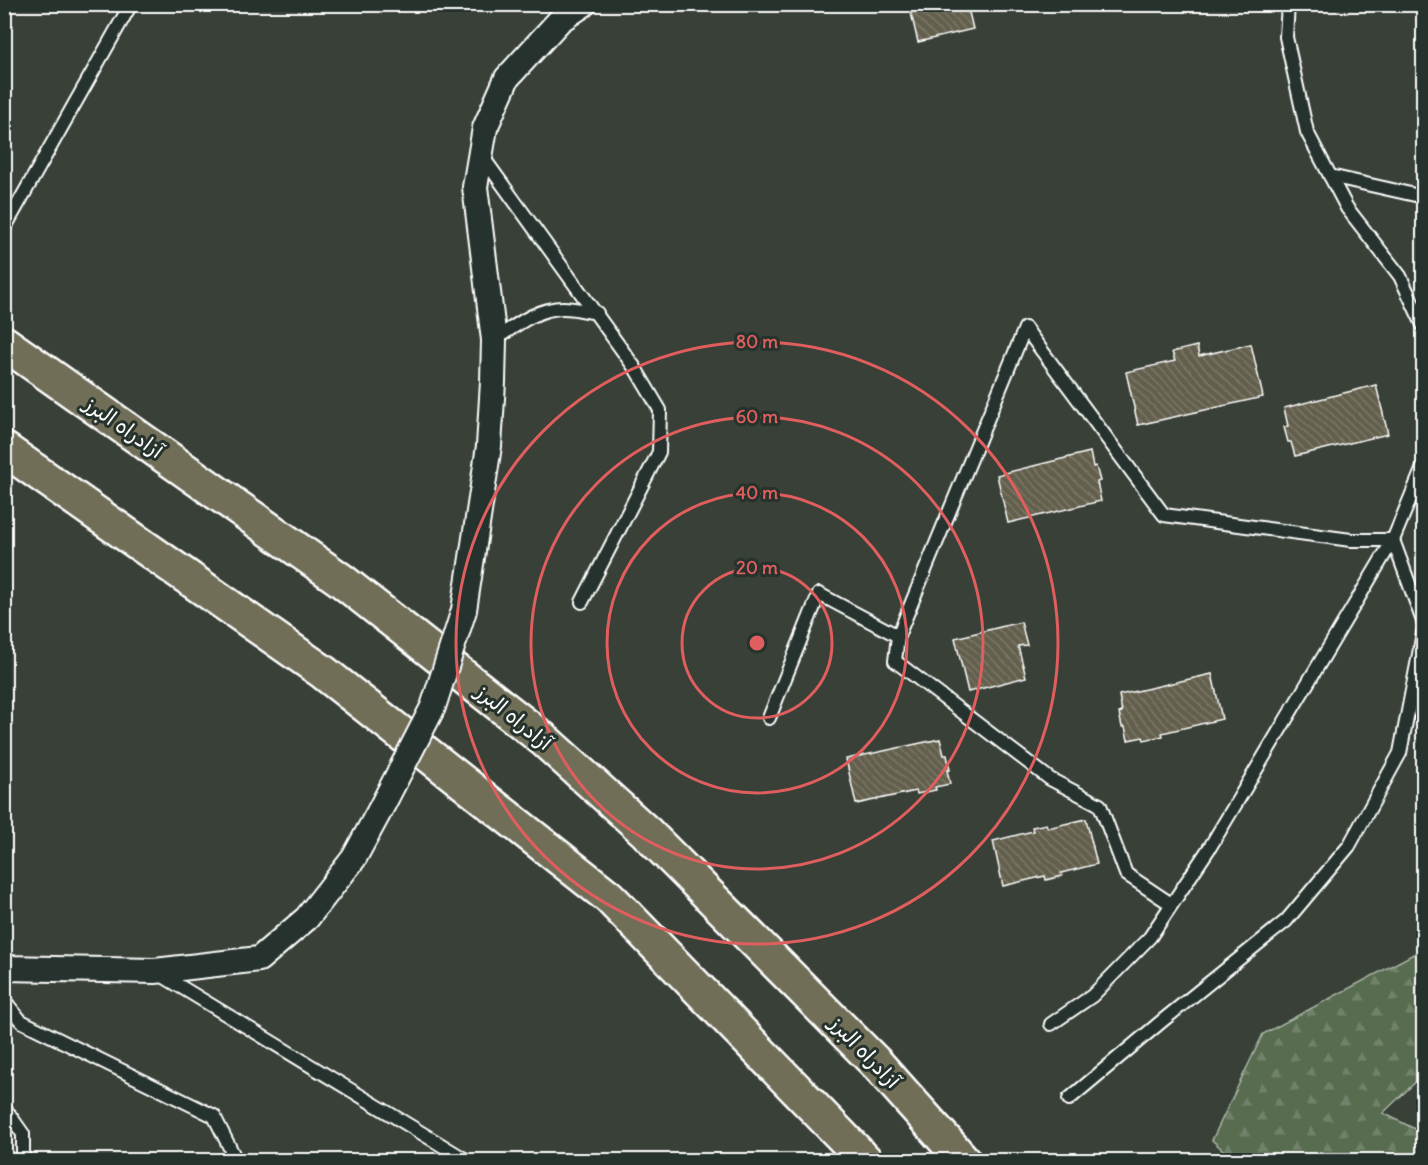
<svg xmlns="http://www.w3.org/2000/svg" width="1428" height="1165" font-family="Delius,'Playpen Sans Arabic',sans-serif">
<defs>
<pattern id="forest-firs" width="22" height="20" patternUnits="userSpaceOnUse" patternTransform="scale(1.5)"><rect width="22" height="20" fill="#586c50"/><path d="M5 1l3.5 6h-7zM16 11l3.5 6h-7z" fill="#71826a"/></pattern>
<pattern id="building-back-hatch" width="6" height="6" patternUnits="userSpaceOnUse" patternTransform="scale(1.5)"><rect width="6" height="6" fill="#645f4d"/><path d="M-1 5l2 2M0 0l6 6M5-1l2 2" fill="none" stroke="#7b7768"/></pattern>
</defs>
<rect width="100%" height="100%" fill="#394037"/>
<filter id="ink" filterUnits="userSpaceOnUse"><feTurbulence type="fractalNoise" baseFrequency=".0167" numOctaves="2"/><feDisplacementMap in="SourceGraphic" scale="12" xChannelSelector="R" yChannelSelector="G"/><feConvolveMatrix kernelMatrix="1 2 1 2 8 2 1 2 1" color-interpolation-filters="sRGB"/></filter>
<g filter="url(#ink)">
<polygon fill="url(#forest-firs)" stroke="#acb6a8" stroke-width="1.5" points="1423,949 1423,1075 1383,1113 1423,1133 1423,1160 1234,1160 1212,1140 1263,1034"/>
<g fill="url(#building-back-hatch)" stroke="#fff" stroke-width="1.5">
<polygon points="967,4 973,29 918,42 909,5"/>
<polygon points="1251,344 1263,397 1138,425 1126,372 1175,361 1172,352 1197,346 1199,356"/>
<polygon points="1376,385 1388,434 1295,456 1291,442 1288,442 1284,427 1288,426 1284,408"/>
<polygon points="1090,452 1093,467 1096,466 1100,481 1097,482 1101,501 1008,523 997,475"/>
<polygon points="1021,622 1027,645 1018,646 1026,677 968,692 955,638"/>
<polygon points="1212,674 1222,719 1162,733 1163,736 1144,740 1143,737 1128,740 1125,727 1122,727 1119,713 1122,712 1119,695"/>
<polygon points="940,739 944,755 947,755 950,770 947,770 950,784 935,787 936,790 917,794 916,791 856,804 846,759"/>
<polygon points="1086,819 1097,864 1061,873 1062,876 1046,880 1045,876 1003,886 993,841 1033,831 1032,827 1046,824 1048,828"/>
</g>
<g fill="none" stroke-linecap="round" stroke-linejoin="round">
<defs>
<g id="service">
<polyline points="1288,4 1286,37 1307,132 1347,208 1400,276 1424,327"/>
<polyline points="482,156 635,368 660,410 659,452 582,602"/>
<polyline points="1330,176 1424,197"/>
<polyline points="4,229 131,4"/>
<path d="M494,340C515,326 537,308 563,308C574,308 586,311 597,313"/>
<polyline points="898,636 895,661 1050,779 1100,805 1126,874 1171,904"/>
<polyline points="769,718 819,594 898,636 1025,328 1164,515 1351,540 1393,540 1424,624"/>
<polyline points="158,973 466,1160"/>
<polyline points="4,1000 21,1021 214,1116 236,1160"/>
<polyline points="1051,1024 1092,996 1150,937 1210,847 1393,540 1424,465"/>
<polyline points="1069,1099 1162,1021 1286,921 1349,846 1400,753 1424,628"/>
<polyline points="4,1107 23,1134 23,1160"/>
</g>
<g id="minor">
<polyline points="464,610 489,446 493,382 494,340 475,187 485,128 507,78 560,20 584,4"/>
<polyline points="4,968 155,971 259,959 307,918 354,858 380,810"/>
</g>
<g id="motorway">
<polyline points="4,343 341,580 543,739 646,832 878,1065 963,1160"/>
<polyline points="4,449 323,672 609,897 865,1160"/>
</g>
</defs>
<use href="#service" stroke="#fff" stroke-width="16"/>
<use href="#minor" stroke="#fff" stroke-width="28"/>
<use href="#motorway" stroke="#fff" stroke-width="38"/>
<use href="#service" stroke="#26332d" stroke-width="12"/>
<use href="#minor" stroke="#26332d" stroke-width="24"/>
<use href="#motorway" stroke="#716e59" stroke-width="33"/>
<defs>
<polyline id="minor-bridge" points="380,810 433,707 464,610"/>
</defs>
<use href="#minor-bridge" stroke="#fff" stroke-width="28" stroke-linecap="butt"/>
<use href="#minor-bridge" stroke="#26332d" stroke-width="24"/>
</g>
</g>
<g fill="none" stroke="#e05e5e" stroke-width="3">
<circle cx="757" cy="643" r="75"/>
<circle cx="757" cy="643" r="150"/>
<circle cx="757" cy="643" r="226"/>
<circle cx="757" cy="643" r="301"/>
</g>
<g text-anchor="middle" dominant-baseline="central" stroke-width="6" stroke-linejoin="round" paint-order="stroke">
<g font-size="21" fill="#fff" stroke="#26332d">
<text transform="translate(124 427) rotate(35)">آزادراه البرز</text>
<text transform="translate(514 717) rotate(39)">آزادراه البرز</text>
<text transform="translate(865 1052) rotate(46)">آزادراه البرز</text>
</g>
</g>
<circle cx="757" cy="643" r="9" fill="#e05e5e" stroke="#26332d" stroke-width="3"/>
<g font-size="18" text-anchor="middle" font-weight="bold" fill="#e05e5e" stroke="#26332d" stroke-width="6" stroke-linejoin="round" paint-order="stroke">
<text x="757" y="348">80 m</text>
<text x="757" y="423">60 m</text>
<text x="757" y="499">40 m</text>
<text x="757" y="574">20 m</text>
</g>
<rect width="1428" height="1165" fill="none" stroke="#26332d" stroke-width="24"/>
<rect x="12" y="12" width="1404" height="1141" fill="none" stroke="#fff" stroke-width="2" filter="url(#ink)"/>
</svg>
